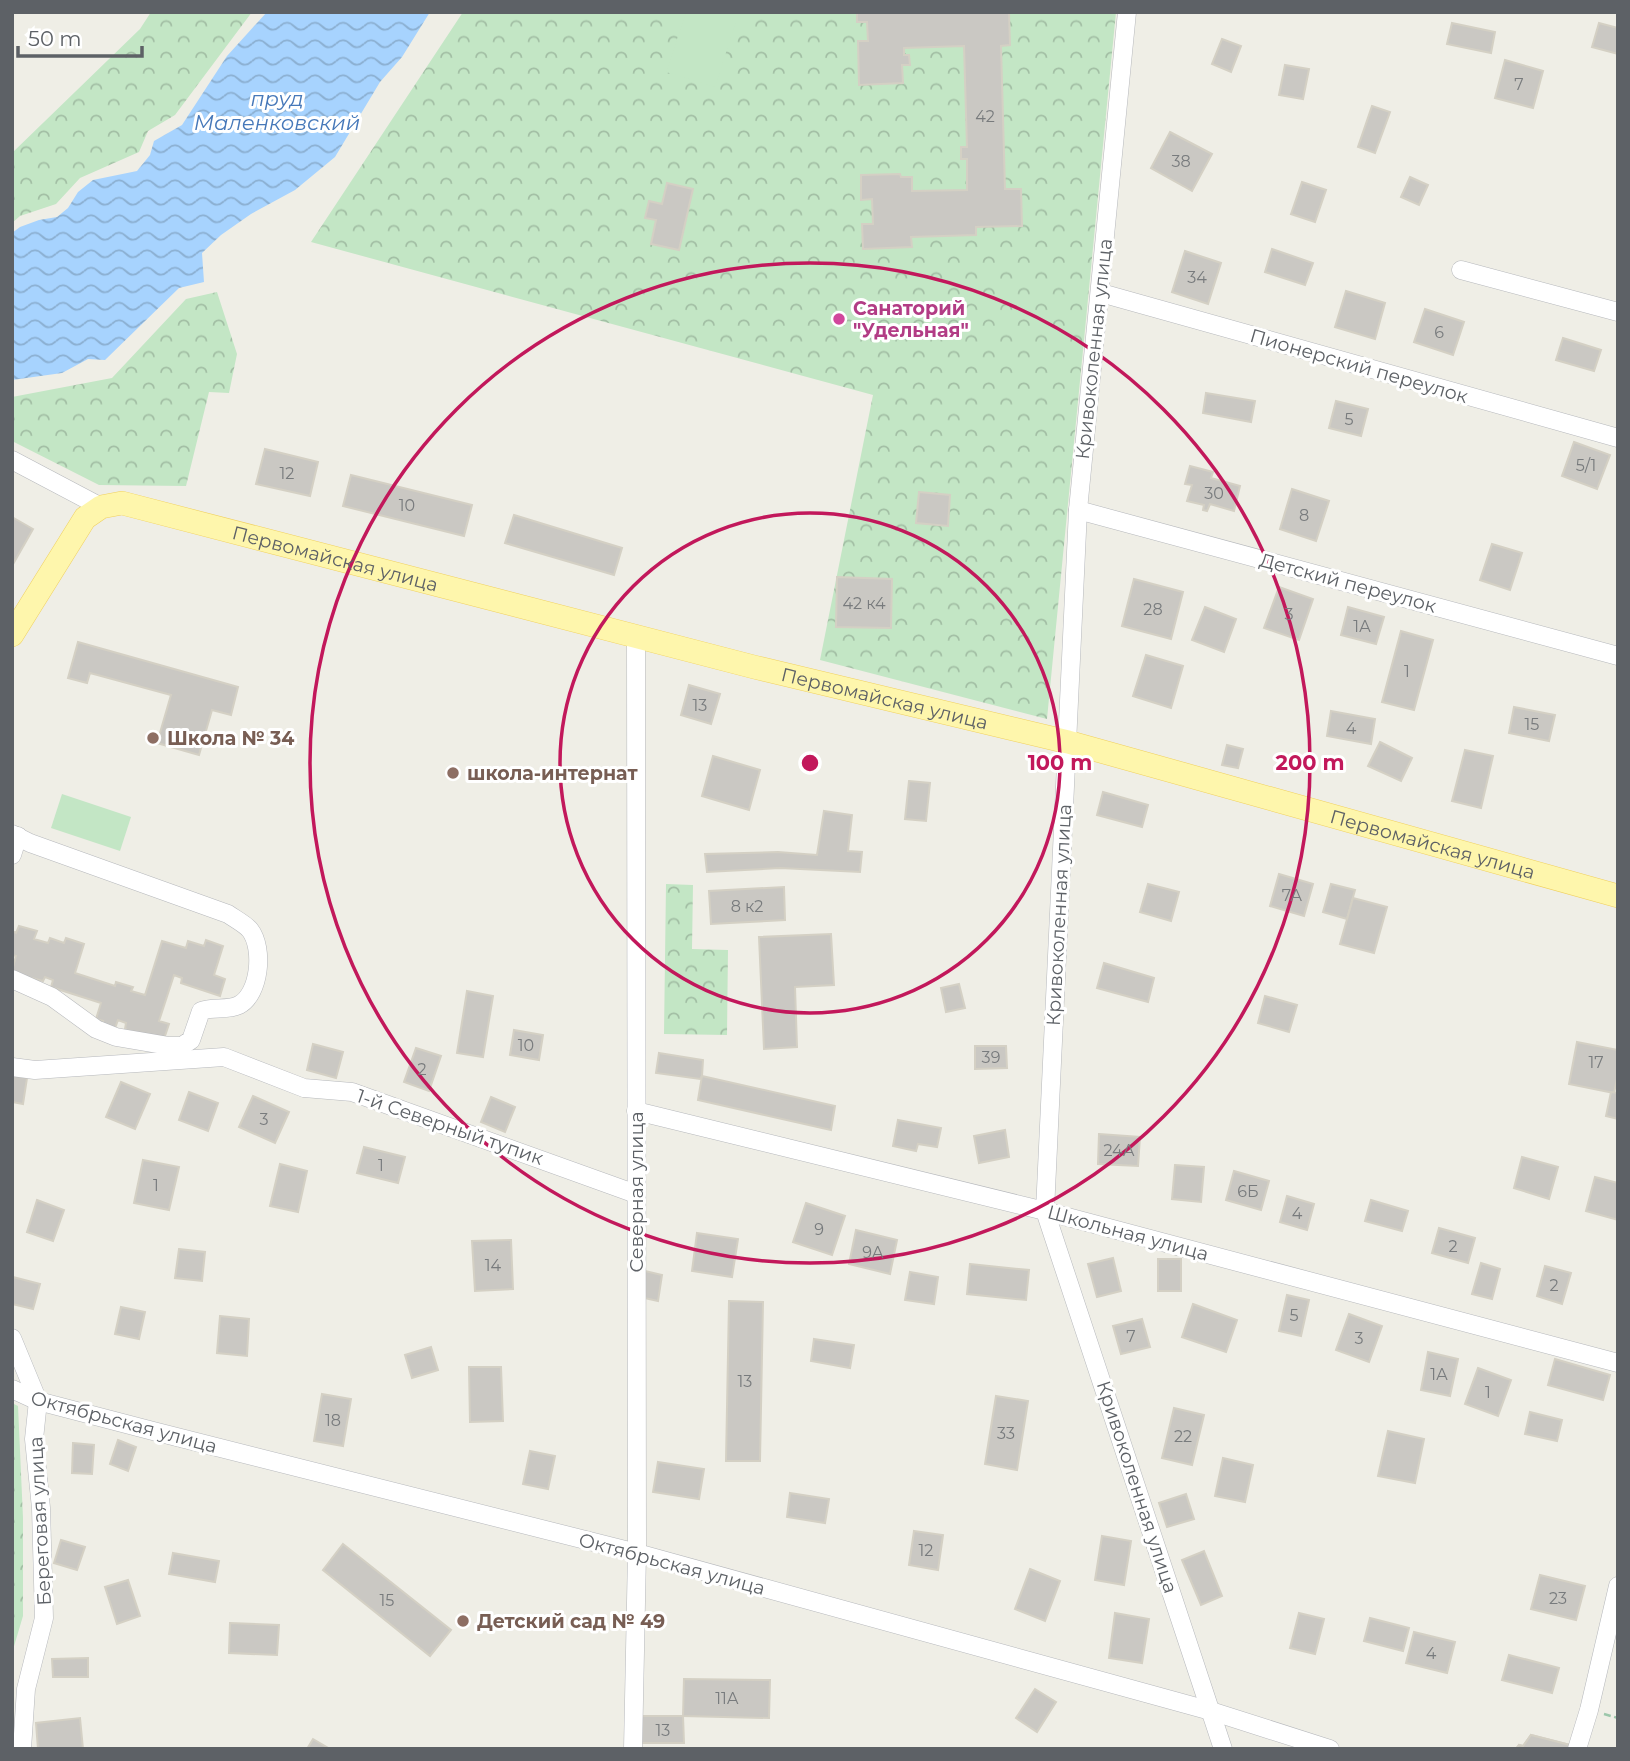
<svg xmlns="http://www.w3.org/2000/svg" width="1630" height="1761" font-family="Montserrat,sans-serif">
<defs>
<pattern id="forest-crowns" width="20" height="18" patternUnits="userSpaceOnUse" patternTransform="scale(1.75)"><rect width="20" height="18" fill="#c3e6c5"/><path d="M2 6a3 3 0 1 1 6 0M12 15a3 3 0 1 1 6 0" fill="none" stroke="#a2bea4"/></pattern>
<pattern id="water-waves" width="16" height="10" patternUnits="userSpaceOnUse" patternTransform="scale(1.75)"><rect width="16" height="10" fill="#a7d3fe"/><path d="M0 5q4-4 8 0t8 0" fill="none" stroke="#8bafd1"/></pattern>
</defs>
<rect width="100%" height="100%" fill="#efeee6"/>
<g fill="url(#forest-crowns)">
<polygon points="151,12 252,12 175,115 148,131 139,152 80,178 56,204 20,216 12,223 12,153 140,29"/>
<polygon points="463,12 1116,12 1047,719 820,660 873,395 311,242"/>
<polygon points="217,292 237,354 229,393 209,392 186,486 99,485 12,441 12,397 112,378 186,299"/>
<polygon points="666,884 693,885 692,949 728,950 727,1035 664,1034"/>
<polygon points="12,1403 18,1406 23,1518 23,1616 12,1653"/>
</g>
<g fill="#c3e6c5">
<polygon points="686,12 739,12 715,87 666,72"/>
<polygon points="62,794 131,817 120,851 51,828"/>
</g>
<polygon fill="url(#water-waves)" points="267,12 430,12 402,57 380,82 335,157 295,190 251,214 221,235 202,253 204,282 179,288 105,360 88,359 62,373 12,380 12,233 20,227 39,220 57,217 68,208 78,192 93,180 137,171 150,155 154,141 182,125 227,56"/>
<g fill="#cac8c3" stroke="#d4d0c4" stroke-width="2">
<polygon points="857,12 1009,12 1010,45 1001,46 1005,189 1021,189 1022,226 976,227 976,235 911,237 912,247 863,249 862,224 873,224 872,199 861,200 861,175 900,174 901,177 912,177 912,191 967,190 967,159 961,159 961,147 967,147 964,46 904,48 904,55 909,55 910,65 902,65 903,83 859,85 858,41 868,41 867,22 857,22"/>
<polygon points="1452,23 1495,32 1491,53 1447,44"/>
<polygon points="1599,23 1618,28 1618,54 1592,47"/>
<polygon points="1222,39 1241,46 1231,72 1212,64"/>
<polygon points="1505,60 1543,71 1533,108 1495,98"/>
<polygon points="1285,65 1309,69 1303,99 1279,95"/>
<polygon points="1372,106 1390,112 1375,153 1358,147"/>
<polygon points="1170,132 1212,154 1192,191 1151,168"/>
<polygon points="1410,177 1428,185 1419,205 1401,197"/>
<polygon points="1302,182 1326,190 1315,222 1291,214"/>
<polygon points="667,183 693,189 679,250 651,244 656,220 645,218 649,201 662,204"/>
<polygon points="1272,249 1313,263 1305,285 1265,272"/>
<polygon points="1185,251 1221,263 1208,304 1172,292"/>
<polygon points="1346,291 1385,303 1375,339 1335,327"/>
<polygon points="1425,309 1464,322 1453,355 1414,342"/>
<polygon points="1563,338 1601,350 1594,371 1556,360"/>
<polygon points="1206,393 1255,401 1251,422 1203,413"/>
<polygon points="1336,401 1368,409 1361,436 1329,428"/>
<polygon points="1574,442 1610,455 1597,489 1562,476"/>
<polygon points="265,449 318,462 310,496 256,484"/>
<polygon points="1190,466 1213,472 1211,478 1240,486 1234,511 1210,504 1207,511 1203,510 1204,505 1187,501 1192,485 1185,484"/>
<polygon points="351,475 472,505 464,536 343,506"/>
<polygon points="1292,489 1329,501 1316,541 1280,529"/>
<polygon points="919,492 950,495 948,526 916,523"/>
<polygon points="514,515 622,548 614,575 505,543"/>
<polygon points="12,517 33,529 12,566"/>
<polygon points="1492,544 1522,553 1510,590 1480,580"/>
<polygon points="837,577 892,579 891,628 836,627"/>
<polygon points="1134,579 1183,592 1171,639 1122,626"/>
<polygon points="1279,587 1313,599 1299,640 1264,628"/>
<polygon points="1205,607 1236,619 1224,652 1192,640"/>
<polygon points="1348,607 1384,617 1376,644 1341,635"/>
<polygon points="1401,631 1433,640 1414,710 1382,702"/>
<polygon points="78,642 238,687 231,715 212,710 199,755 157,743 171,695 90,673 87,683 68,678"/>
<polygon points="1146,655 1183,666 1171,708 1133,696"/>
<polygon points="689,685 720,694 711,724 681,715"/>
<polygon points="1514,707 1555,715 1549,741 1509,733"/>
<polygon points="1331,711 1375,719 1371,744 1327,736"/>
<polygon points="1380,742 1412,758 1401,781 1368,766"/>
<polygon points="1227,745 1243,749 1238,768 1222,765"/>
<polygon points="1465,750 1493,756 1481,808 1452,801"/>
<polygon points="713,756 760,770 749,810 702,796"/>
<polygon points="909,781 930,783 926,821 905,819"/>
<polygon points="1103,792 1148,805 1142,827 1097,815"/>
<polygon points="824,811 852,815 848,851 862,852 860,872 780,868 707,872 705,854 778,852 817,855"/>
<polygon points="1279,874 1313,884 1304,916 1270,906"/>
<polygon points="1148,884 1179,892 1171,921 1140,912"/>
<polygon points="1331,884 1355,890 1347,919 1323,912"/>
<polygon points="784,887 785,920 711,924 709,891"/>
<polygon points="1353,898 1387,907 1374,953 1340,944"/>
<polygon points="19,926 37,931 34,939 48,943 50,938 64,943 66,938 84,944 75,973 115,986 116,982 133,987 131,991 145,995 162,941 186,948 188,941 204,946 206,940 223,946 214,975 225,979 220,996 181,983 182,978 174,975 159,1021 169,1024 163,1042 125,1029 126,1023 118,1020 113,1034 100,1030 103,1021 96,1019 101,1003 51,987 53,980 45,977 43,981 32,978 30,984 12,971 16,956 12,955 12,931 16,933"/>
<polygon points="831,934 834,985 795,987 797,1047 764,1049 759,937"/>
<polygon points="1104,963 1154,978 1148,1002 1097,988"/>
<polygon points="959,984 965,1008 946,1012 941,988"/>
<polygon points="467,991 493,996 483,1057 457,1053"/>
<polygon points="1265,996 1297,1005 1289,1032 1258,1023"/>
<polygon points="514,1030 543,1035 539,1060 510,1055"/>
<polygon points="1577,1042 1618,1050 1618,1074 1614,1093 1569,1084"/>
<polygon points="313,1044 343,1052 336,1078 307,1070"/>
<polygon points="975,1046 1006,1046 1007,1068 975,1069"/>
<polygon points="416,1048 441,1056 429,1091 404,1082"/>
<polygon points="659,1053 703,1060 702,1076 700,1079 656,1073"/>
<polygon points="12,1075 27,1078 23,1104 12,1102"/>
<polygon points="702,1076 835,1106 831,1130 698,1100"/>
<polygon points="121,1082 150,1094 135,1129 106,1117"/>
<polygon points="189,1092 218,1103 208,1131 179,1120"/>
<polygon points="1611,1092 1618,1093 1618,1119 1606,1116"/>
<polygon points="253,1096 289,1112 275,1143 239,1127"/>
<polygon points="491,1097 515,1107 505,1132 481,1122"/>
<polygon points="898,1120 941,1128 937,1147 918,1144 916,1151 893,1146"/>
<polygon points="1005,1130 1009,1157 979,1163 974,1136"/>
<polygon points="1099,1134 1140,1137 1138,1166 1098,1164"/>
<polygon points="364,1147 405,1157 398,1183 357,1173"/>
<polygon points="1522,1157 1558,1167 1549,1199 1514,1188"/>
<polygon points="143,1160 179,1167 169,1210 134,1203"/>
<polygon points="280,1164 307,1171 298,1212 270,1206"/>
<polygon points="1175,1165 1204,1167 1201,1202 1172,1199"/>
<polygon points="1234,1171 1269,1181 1261,1210 1226,1200"/>
<polygon points="1595,1177 1618,1183 1618,1220 1586,1211"/>
<polygon points="1287,1196 1314,1204 1307,1230 1280,1222"/>
<polygon points="37,1200 64,1210 53,1241 27,1232"/>
<polygon points="1371,1200 1408,1211 1402,1231 1365,1221"/>
<polygon points="806,1203 845,1216 832,1255 793,1242"/>
<polygon points="1439,1228 1475,1238 1468,1263 1432,1253"/>
<polygon points="856,1230 897,1240 890,1274 849,1264"/>
<polygon points="697,1233 738,1239 732,1277 692,1271"/>
<polygon points="511,1240 513,1289 475,1291 472,1241"/>
<polygon points="179,1249 205,1252 202,1281 175,1278"/>
<polygon points="1113,1258 1121,1291 1097,1297 1088,1264"/>
<rect x="1158" y="1259" width="23" height="32"/>
<polygon points="1481,1263 1500,1269 1492,1299 1472,1294"/>
<polygon points="970,1264 1029,1270 1026,1300 967,1294"/>
<polygon points="1545,1266 1571,1273 1562,1304 1537,1296"/>
<polygon points="645,1271 662,1275 658,1301 640,1297"/>
<polygon points="910,1272 938,1277 934,1304 905,1300"/>
<polygon points="13,1277 40,1284 33,1309 12,1304"/>
<polygon points="1287,1295 1309,1300 1301,1336 1279,1331"/>
<polygon points="729,1301 763,1302 760,1461 726,1461"/>
<polygon points="1193,1304 1237,1320 1226,1352 1182,1337"/>
<polygon points="121,1307 145,1312 139,1339 115,1334"/>
<polygon points="1349,1314 1382,1326 1369,1362 1336,1350"/>
<polygon points="220,1316 249,1319 247,1356 217,1353"/>
<polygon points="1142,1319 1150,1347 1121,1354 1113,1326"/>
<polygon points="814,1339 854,1345 850,1368 811,1361"/>
<polygon points="431,1347 438,1370 412,1378 405,1355"/>
<polygon points="1428,1352 1458,1359 1450,1396 1421,1390"/>
<polygon points="1555,1359 1610,1375 1603,1400 1548,1385"/>
<polygon points="469,1367 501,1367 503,1421 470,1422"/>
<polygon points="1478,1368 1511,1380 1498,1416 1465,1404"/>
<polygon points="322,1394 351,1399 343,1446 314,1441"/>
<polygon points="996,1396 1028,1401 1017,1470 985,1464"/>
<polygon points="1174,1408 1204,1415 1192,1465 1162,1458"/>
<polygon points="1530,1412 1562,1420 1557,1441 1525,1434"/>
<polygon points="1388,1431 1424,1439 1415,1483 1378,1476"/>
<polygon points="118,1440 136,1447 128,1471 110,1464"/>
<polygon points="73,1443 94,1445 92,1474 72,1473"/>
<polygon points="530,1451 555,1456 548,1489 523,1484"/>
<polygon points="1223,1458 1253,1465 1245,1502 1215,1496"/>
<polygon points="658,1462 704,1469 699,1499 653,1492"/>
<polygon points="790,1493 829,1499 825,1523 787,1517"/>
<polygon points="1186,1494 1194,1519 1167,1527 1159,1503"/>
<polygon points="914,1531 943,1535 938,1570 909,1565"/>
<polygon points="1102,1536 1131,1541 1124,1585 1095,1580"/>
<polygon points="61,1540 85,1547 77,1570 54,1563"/>
<polygon points="343,1544 451,1630 430,1656 323,1570"/>
<polygon points="1204,1551 1222,1596 1201,1605 1182,1560"/>
<polygon points="173,1553 219,1561 215,1582 169,1574"/>
<polygon points="1030,1569 1060,1581 1045,1621 1015,1609"/>
<polygon points="1540,1575 1585,1586 1576,1620 1531,1609"/>
<polygon points="128,1580 140,1616 117,1624 105,1587"/>
<polygon points="1115,1613 1149,1619 1142,1663 1109,1658"/>
<polygon points="1299,1613 1324,1619 1315,1654 1290,1648"/>
<polygon points="1370,1618 1409,1628 1403,1651 1364,1641"/>
<polygon points="230,1623 279,1625 277,1655 229,1653"/>
<polygon points="1414,1632 1455,1642 1447,1673 1406,1663"/>
<polygon points="1509,1655 1559,1668 1552,1693 1502,1680"/>
<polygon points="88,1658 88,1677 53,1677 52,1659"/>
<polygon points="684,1679 770,1680 769,1718 683,1716"/>
<polygon points="1035,1689 1056,1702 1037,1732 1016,1718"/>
<polygon points="641,1716 683,1716 684,1743 642,1743"/>
<polygon points="80,1718 83,1749 38,1749 36,1723"/>
<polygon points="1531,1735 1570,1745 1569,1749 1516,1749 1519,1745 1523,1746"/>
<polygon points="1531,1735 1570,1745 1569,1749 1516,1749 1519,1745 1523,1746"/>
<polygon points="313,1739 330,1749 307,1749"/>
</g>
<g fill="none" stroke-linecap="round" stroke-linejoin="round">
<defs>
<g id="minor">
<polyline points="1127,12 1078,510 1045,1211 1223,1749"/>
<polyline points="1461,270 1618,312"/>
<polyline points="1101,293 1618,438"/>
<polyline points="12,460 101,507"/>
<polyline points="1078,510 1618,656"/>
<path d="M12,834L30,843L228,914C235,919 245,924 250,930C264,948 260,994 239,1005C227,1011 213,1006 201,1011L191,1040L182,1046H169L116,1037L96,1029L52,997L12,979"/>
<polyline points="12,855 18,836"/>
<polyline points="12,1067 35,1070 224,1057 304,1088 352,1092 636,1194"/>
<polyline points="636,1111 1045,1211 1618,1363"/>
<polyline points="12,1338 38,1401 34,1439 41,1508 44,1618 26,1689 22,1749"/>
<polyline points="12,1389 38,1401 153,1431 637,1553 1211,1711 1330,1749"/>
<polyline points="633,1749 637,1553 636,636"/>
<polyline points="1577,1749 1589,1710 1618,1586"/>
</g>
<g id="major">
<path id="s1" d="M12,635L85,518L101,507L122,503L754,667L1068,742L1618,896"/>
</g>
</defs>
<use href="#minor" stroke="#b6b8bc" stroke-width="19"/>
<use href="#major" stroke="#f0d05f" stroke-width="24"/>
<polyline stroke="#9cc7ab" stroke-width="2.5" stroke-dasharray="7 3.5" stroke-linecap="butt" points="1604,1714 1618,1718"/>
<use href="#minor" stroke="#fff" stroke-width="18"/>
<use href="#major" stroke="#fef6ac" stroke-width="23"/>
</g>
<g fill="none" stroke="#c2185b" stroke-width="3.5">
<circle cx="810" cy="763" r="250"/>
<circle cx="810" cy="763" r="500"/>
</g>
<circle fill="#d1479c" stroke="#fff" stroke-width="2.5" cx="839" cy="319" r="7"/>
<g fill="#8d6e63" stroke="#fff" stroke-width="2.5">
<circle cx="153" cy="738" r="7"/>
<circle cx="453" cy="773" r="7"/>
<circle cx="463" cy="1621" r="7"/>
</g>
<g text-anchor="middle" dominant-baseline="central" stroke-width="6" stroke-linejoin="round" paint-order="stroke">
<g font-size="16" fill="#787b7d">
<text x="1519" y="84">7</text>
<text x="985" y="116">42</text>
<text x="1181" y="161">38</text>
<text x="1197" y="277">34</text>
<text x="1439" y="332">6</text>
<text x="1349" y="419">5</text>
<text x="1586" y="465">5/1</text>
<text x="287" y="473">12</text>
<text x="1214" y="493">30</text>
<text x="407" y="505">10</text>
<text x="1304" y="515">8</text>
<text x="864" y="603">42 к4</text>
<text x="1153" y="609">28</text>
<text x="1289" y="614">3</text>
<text x="1362" y="626">1А</text>
<text x="1407" y="671">1</text>
<text x="700" y="705">13</text>
<text x="1532" y="724">15</text>
<text x="1351" y="728">4</text>
<text x="1292" y="895">7А</text>
<text x="747" y="906">8 к2</text>
<text x="526" y="1045">10</text>
<text x="991" y="1057">39</text>
<text x="1596" y="1062">17</text>
<text x="422" y="1069">2</text>
<text x="264" y="1119">3</text>
<text x="1119" y="1150">24А</text>
<text x="381" y="1165">1</text>
<text x="156" y="1185">1</text>
<text x="1248" y="1191">6Б</text>
<text x="1297" y="1213">4</text>
<text x="819" y="1229">9</text>
<text x="1453" y="1246">2</text>
<text x="873" y="1252">9А</text>
<text x="493" y="1265">14</text>
<text x="1554" y="1285">2</text>
<text x="1294" y="1315">5</text>
<text x="1131" y="1336">7</text>
<text x="1359" y="1338">3</text>
<text x="1439" y="1374">1А</text>
<text x="745" y="1381">13</text>
<text x="1488" y="1392">1</text>
<text x="333" y="1420">18</text>
<text x="1006" y="1433">33</text>
<text x="1183" y="1436">22</text>
<text x="926" y="1550">12</text>
<text x="1558" y="1598">23</text>
<text x="387" y="1600">15</text>
<text x="1431" y="1653">4</text>
<text x="727" y="1698">11А</text>
<text x="663" y="1730">13</text>
</g>
<g font-size="19" font-weight="bold" fill="#b23c85" stroke="#fff" text-anchor="start">
<text x="853" y="308">Санаторий<tspan x="853" dy="22">"Удельная"</tspan></text>
</g>
<g font-size="19" fill="#5d6166" stroke="#fff">
<text transform="translate(1094 349) rotate(-84)">Кривоколенная улица</text>
<text transform="translate(1359 366) rotate(16)">Пионерский переулок</text>
<text stroke="none"><textPath href="#s1" startOffset="399">Первомайская улица</textPath></text>
<text transform="translate(1348 583) rotate(15)">Детский переулок</text>
<text stroke="none"><textPath href="#s1" startOffset="966">Первомайская улица</textPath></text>
<text stroke="none"><textPath href="#s1" startOffset="1533">Первомайская улица</textPath></text>
<text transform="translate(1059 915) rotate(-87)">Кривоколенная улица</text>
<text transform="translate(450 1127) rotate(19)">1-й Северный тупик</text>
<text transform="translate(636 1192) rotate(-90)">Северная улица</text>
<text transform="translate(1128 1233) rotate(15)">Школьная улица</text>
<text transform="translate(124 1422) rotate(15)">Октябрьская улица</text>
<text transform="translate(1137 1487) rotate(72)">Кривоколенная улица</text>
<text transform="translate(40 1521) rotate(-93)">Береговая улица</text>
<text transform="translate(672 1564) rotate(15)">Октябрьская улица</text>
</g>
<g font-size="19" font-weight="bold" fill="#785e54" stroke="#fff" text-anchor="start">
<text x="167" y="738">Школа № 34</text>
<text x="467" y="773">школа-интернат</text>
<text x="477" y="1621">Детский сад № 49</text>
</g>
<g font-size="21" font-style="italic" fill="#4678b9" stroke="#fff">
<text x="277" y="98">пруд<tspan x="277" dy="24">Маленковский</tspan></text>
</g>
</g>
<circle cx="810" cy="763" r="10" fill="#c2185b" stroke="#fff" stroke-width="3.5"/>
<g font-size="21" text-anchor="middle" font-weight="bold" fill="#c2185b" stroke="#fff" stroke-width="6" stroke-linejoin="round" paint-order="stroke">
<text x="1060" y="770">100 m</text>
<text x="1310" y="770">200 m</text>
</g>
<rect width="1630" height="1761" fill="none" stroke="#5d6166" stroke-width="28"/>
<path d="M18 46v10h124v-10" fill="none" stroke="#5d6166" stroke-width="3.5"/>
<text x="28" y="46" font-size="21" fill="#5d6166" stroke="#ffffff" stroke-width="5" paint-order="stroke">50 m</text>
</svg>
